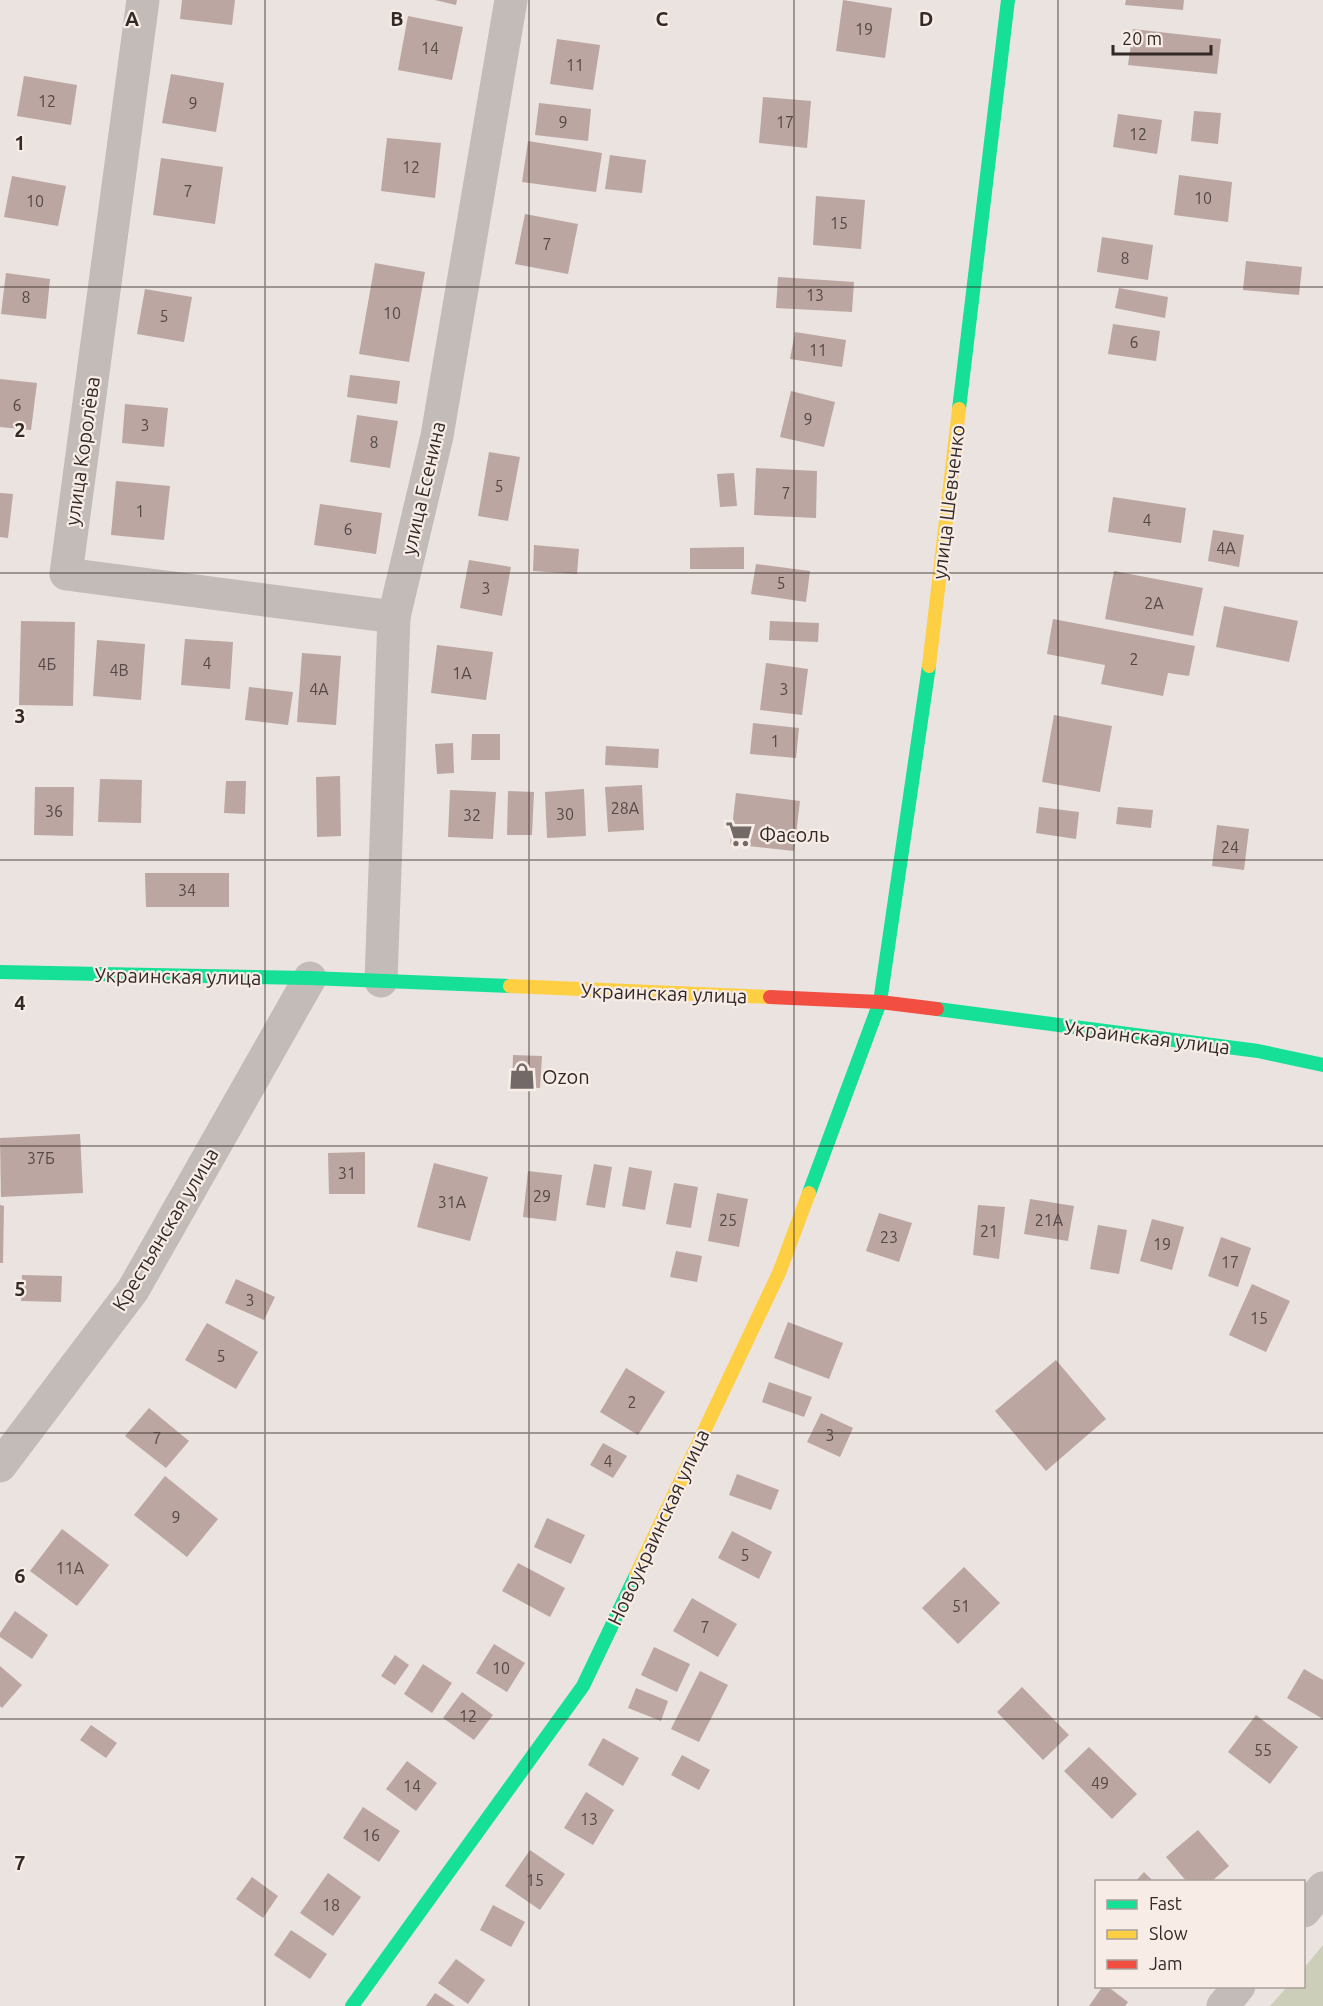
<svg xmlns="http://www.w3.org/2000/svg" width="1323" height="2006" font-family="Ubuntu,sans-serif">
<rect width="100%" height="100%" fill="#eae3df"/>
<polygon fill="#cdceba" points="1323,1945 1323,2006 1270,2006 1287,1987 1304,1986 1304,1968"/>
<g fill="#bca6a2">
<polygon points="182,0 235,0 232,25 180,19"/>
<polygon points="435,0 457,0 456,5"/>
<polygon points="843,0 892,8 885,58 836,51"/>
<polygon points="1126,0 1184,0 1183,10 1125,5"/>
<polygon points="408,16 463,27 452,80 398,70"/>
<polygon points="1133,29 1221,39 1217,74 1128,65"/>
<polygon points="557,39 600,45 593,90 550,84"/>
<polygon points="171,74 224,83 216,132 162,123"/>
<polygon points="24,76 77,85 71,125 17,116"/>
<polygon points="763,97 811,101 807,148 759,143"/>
<polygon points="539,103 591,109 588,141 535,135"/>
<polygon points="1194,111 1221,113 1218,144 1191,141"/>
<polygon points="1118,114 1162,120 1157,154 1113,147"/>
<polygon points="387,138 441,143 435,198 381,191"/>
<polygon points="528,141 602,153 596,192 522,182"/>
<polygon points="610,155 646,160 642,193 605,189"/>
<polygon points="161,158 223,167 215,224 153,215"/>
<polygon points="1179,175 1232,182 1228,222 1174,215"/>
<polygon points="12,176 66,186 58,226 4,217"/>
<polygon points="816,196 865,200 861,249 813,245"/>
<polygon points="525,214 578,224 568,274 515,264"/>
<polygon points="1102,237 1153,245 1148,280 1097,272"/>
<polygon points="1246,261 1302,267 1299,295 1243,290"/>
<polygon points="375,263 425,272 409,362 359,354"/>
<polygon points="6,273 50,279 46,319 1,314"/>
<polygon points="778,277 854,282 852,312 776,308"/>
<polygon points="1119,288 1168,297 1165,318 1115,308"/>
<polygon points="145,289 192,297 184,342 137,334"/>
<polygon points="1113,324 1160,331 1156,361 1108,354"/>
<polygon points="795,332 846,340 842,367 790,359"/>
<polygon points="350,375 400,381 397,404 347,397"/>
<polygon points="0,379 37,383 31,430 0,427"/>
<polygon points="791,391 835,402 824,447 780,437"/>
<polygon points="125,404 168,408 164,447 122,443"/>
<polygon points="357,415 398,421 390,468 350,462"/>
<polygon points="489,452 520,457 508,521 478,516"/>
<polygon points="756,468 817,471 816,518 754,515"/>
<polygon points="734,473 737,506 720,507 717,474"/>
<polygon points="116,481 170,486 164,540 111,535"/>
<polygon points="0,493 13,494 8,538 0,537"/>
<polygon points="1113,497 1186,508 1181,543 1108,532"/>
<polygon points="320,504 382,513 376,554 314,545"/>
<polygon points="1213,530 1244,535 1239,567 1208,561"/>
<polygon points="534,545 579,549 577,574 533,571"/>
<polygon points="744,547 744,569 690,569 690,548"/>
<polygon points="469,560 511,567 502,616 460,608"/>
<polygon points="756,564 810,571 806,602 751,594"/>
<polygon points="1114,571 1203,588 1193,636 1105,619"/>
<polygon points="1224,606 1298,621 1289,662 1216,647"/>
<polygon points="1053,619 1195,646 1189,676 1168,673 1163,696 1101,684 1105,665 1047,654"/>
<polygon points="21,621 75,622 73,706 19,705"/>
<polygon points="770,621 819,623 818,642 769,640"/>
<polygon points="185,639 233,642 230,689 181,685"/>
<polygon points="97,640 145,644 141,700 93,696"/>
<polygon points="437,645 493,652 486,700 431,693"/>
<polygon points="302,653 341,656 336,725 297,722"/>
<polygon points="766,663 808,669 802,715 760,710"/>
<polygon points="249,687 293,692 288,725 245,720"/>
<polygon points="1054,715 1112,726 1100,792 1042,782"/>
<polygon points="753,723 799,728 796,758 750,754"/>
<polygon points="472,734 500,734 500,760 471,760"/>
<polygon points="453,743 454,773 437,774 435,744"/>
<polygon points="606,746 659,749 658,768 605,765"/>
<polygon points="340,776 341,836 317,837 316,777"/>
<polygon points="100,779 142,780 141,823 98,822"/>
<polygon points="226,781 246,781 245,814 224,813"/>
<polygon points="642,785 644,830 608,832 605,787"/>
<polygon points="35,787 74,787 73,836 34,835"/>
<polygon points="584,789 586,836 547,838 545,792"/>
<polygon points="450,790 496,792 493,839 448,837"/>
<polygon points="508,791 534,792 532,835 507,835"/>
<polygon points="736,793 800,801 794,851 730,844"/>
<polygon points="1039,807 1079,812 1076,839 1036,833"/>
<polygon points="1118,807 1153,810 1151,828 1116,824"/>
<polygon points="1217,825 1249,829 1244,870 1212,866"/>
<polygon points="145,873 229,873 229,907 146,907"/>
<polygon points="513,1055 542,1056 540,1088 512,1087"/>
<polygon points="80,1134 83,1193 1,1197 0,1138"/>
<polygon points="365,1152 365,1194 329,1194 328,1153"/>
<polygon points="434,1163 488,1177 470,1241 417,1227"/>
<polygon points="594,1164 612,1167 605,1208 586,1205"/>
<polygon points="629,1167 652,1171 645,1210 622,1206"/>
<polygon points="528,1171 562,1175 556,1221 523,1217"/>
<polygon points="674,1183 698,1187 691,1228 666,1224"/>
<polygon points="717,1193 748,1199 739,1247 708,1241"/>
<polygon points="1030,1199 1074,1206 1068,1241 1024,1234"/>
<polygon points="0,1205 4,1206 3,1263 0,1263"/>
<polygon points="978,1205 1005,1207 999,1259 973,1255"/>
<polygon points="879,1213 912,1223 899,1262 866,1251"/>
<polygon points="1152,1219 1184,1227 1172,1270 1140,1261"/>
<polygon points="1098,1225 1127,1230 1119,1274 1090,1269"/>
<polygon points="1221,1237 1251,1248 1238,1287 1208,1276"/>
<polygon points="676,1251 702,1256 697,1282 670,1277"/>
<polygon points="22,1275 62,1276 61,1302 21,1301"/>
<polygon points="236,1279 275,1297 264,1320 225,1303"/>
<polygon points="1252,1284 1290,1301 1266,1352 1229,1335"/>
<polygon points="788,1322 843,1343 829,1379 774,1358"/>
<polygon points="207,1323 258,1352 236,1389 185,1360"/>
<polygon points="1056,1360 1106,1419 1046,1471 995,1411"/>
<polygon points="626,1368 665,1392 638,1435 600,1412"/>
<polygon points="769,1382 812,1397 804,1417 762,1402"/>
<polygon points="149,1408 189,1441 166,1468 125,1436"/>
<polygon points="821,1413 853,1428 840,1457 807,1442"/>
<polygon points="603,1443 627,1456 613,1478 590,1465"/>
<polygon points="737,1474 779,1490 771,1510 729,1495"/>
<polygon points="165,1476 218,1519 187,1557 134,1515"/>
<polygon points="547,1518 585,1535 571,1564 534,1547"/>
<polygon points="62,1529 109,1565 77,1606 30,1571"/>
<polygon points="732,1531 772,1552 759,1579 718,1558"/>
<polygon points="518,1563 565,1588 550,1617 502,1591"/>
<polygon points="964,1567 1000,1603 958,1644 922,1608"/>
<polygon points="692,1598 737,1624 718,1657 673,1631"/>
<polygon points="15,1611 48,1635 32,1659 0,1637 0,1633"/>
<polygon points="494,1644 525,1663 507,1692 476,1673"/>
<polygon points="654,1647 690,1664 677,1692 641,1675"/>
<polygon points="395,1655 409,1665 395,1685 381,1676"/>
<polygon points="423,1664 452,1683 432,1713 404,1694"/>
<polygon points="0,1666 22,1685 2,1708 0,1706"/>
<polygon points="1304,1669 1323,1680 1323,1719 1287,1698"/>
<polygon points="700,1671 728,1685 699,1742 671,1729"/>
<polygon points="1022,1687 1069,1735 1043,1760 997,1712"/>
<polygon points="636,1688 668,1701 661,1721 628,1708"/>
<polygon points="462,1692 493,1715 474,1740 443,1718"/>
<polygon points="1256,1715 1298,1747 1270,1784 1228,1752"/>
<polygon points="91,1725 117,1743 106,1758 80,1740"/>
<polygon points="603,1738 639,1758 623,1786 588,1765"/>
<polygon points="1089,1747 1137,1794 1112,1819 1064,1771"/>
<polygon points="682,1755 710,1770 699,1790 671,1775"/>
<polygon points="407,1761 437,1783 416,1811 386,1789"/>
<polygon points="586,1792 614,1810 593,1845 564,1828"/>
<polygon points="363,1807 400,1831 379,1862 343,1838"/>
<polygon points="1198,1830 1229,1866 1211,1882 1187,1882 1166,1857"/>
<polygon points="530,1850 565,1874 540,1910 505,1886"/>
<polygon points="1144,1872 1154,1882 1135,1882"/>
<polygon points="328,1873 361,1897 333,1936 300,1913"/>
<polygon points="252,1877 278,1896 263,1918 236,1899"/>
<polygon points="493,1905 525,1922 511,1947 480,1930"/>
<polygon points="291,1930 327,1954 310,1979 274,1955"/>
<polygon points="456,1959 485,1980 468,2004 438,1983"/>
<polygon points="1103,1986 1107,1986 1128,2002 1125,2006 1089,2006"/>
<polygon points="435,1993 455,2006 426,2006"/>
</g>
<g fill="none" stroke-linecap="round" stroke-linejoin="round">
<g stroke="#c2bbb8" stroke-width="33">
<polyline points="143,0 66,574 394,617"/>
<polyline points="381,981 394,617 437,436 511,0"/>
<polyline points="0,1466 133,1290 310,978"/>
<polyline points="1304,1911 1323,1888"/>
<polyline points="1223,2006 1239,1986"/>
</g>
<g stroke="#16e098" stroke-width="14">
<polyline points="959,409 1008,0"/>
<polyline points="0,972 310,978 510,986"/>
<polyline points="937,1009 1258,1051 1323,1065"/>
<polyline points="809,1193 880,1002 929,666"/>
<polyline points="352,2006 583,1686 636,1575"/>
</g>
<g stroke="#ffcf43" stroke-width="14">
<polyline points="929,666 959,409"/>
<polyline points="510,986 770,997"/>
<polyline points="636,1575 779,1273 809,1193"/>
</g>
<polyline stroke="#f24e42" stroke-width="14" points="770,997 880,1002 937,1009"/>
</g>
<path fill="none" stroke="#332927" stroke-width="1.5" stroke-opacity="0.55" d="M265,0V2006M529,0V2006M794,0V2006M1058,0V2006M0,287H1323M0,573H1323M0,860H1323M0,1146H1323M0,1433H1323M0,1719H1323"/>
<defs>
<symbol id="supermarket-bare" viewBox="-9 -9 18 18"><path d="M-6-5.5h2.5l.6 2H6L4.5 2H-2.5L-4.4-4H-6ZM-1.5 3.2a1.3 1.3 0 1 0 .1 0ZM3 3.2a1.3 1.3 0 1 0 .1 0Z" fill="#736a67" stroke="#f7ede6" stroke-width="2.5" paint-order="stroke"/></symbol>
<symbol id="shop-bare" viewBox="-9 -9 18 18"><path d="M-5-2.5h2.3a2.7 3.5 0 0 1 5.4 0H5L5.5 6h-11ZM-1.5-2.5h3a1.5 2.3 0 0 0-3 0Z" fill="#736a67" stroke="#f7ede6" stroke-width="2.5" paint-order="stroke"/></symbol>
</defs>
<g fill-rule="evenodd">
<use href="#supermarket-bare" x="720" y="815" width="38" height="38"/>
<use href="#shop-bare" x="503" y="1057" width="38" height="38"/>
</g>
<g text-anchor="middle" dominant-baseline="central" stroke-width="4.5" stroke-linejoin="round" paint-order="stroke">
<g font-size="16" fill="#554846">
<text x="864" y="29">19</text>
<text x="430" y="48">14</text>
<text x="575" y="65">11</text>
<text x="47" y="101">12</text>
<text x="193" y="103">9</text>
<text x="563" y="122">9</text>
<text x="785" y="122">17</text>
<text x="1138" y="134">12</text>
<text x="411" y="167">12</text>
<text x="188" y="191">7</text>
<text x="1203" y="198">10</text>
<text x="35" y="201">10</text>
<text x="839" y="223">15</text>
<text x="547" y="244">7</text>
<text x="1125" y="258">8</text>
<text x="815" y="295">13</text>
<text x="26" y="297">8</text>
<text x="392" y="313">10</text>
<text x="164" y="316">5</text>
<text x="1134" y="342">6</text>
<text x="818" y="350">11</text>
<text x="17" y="405">6</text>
<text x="808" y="419">9</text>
<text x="145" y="425">3</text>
<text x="374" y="442">8</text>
<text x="499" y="486">5</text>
<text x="786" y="493">7</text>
<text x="140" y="511">1</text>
<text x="1147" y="520">4</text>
<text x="348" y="529">6</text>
<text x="1226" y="548">4А</text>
<text x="781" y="583">5</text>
<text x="486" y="588">3</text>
<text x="1154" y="603">2А</text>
<text x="1134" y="659">2</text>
<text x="207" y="663">4</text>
<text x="47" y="664">4Б</text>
<text x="119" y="670">4В</text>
<text x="462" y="673">1А</text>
<text x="319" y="689">4А</text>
<text x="784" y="689">3</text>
<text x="775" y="741">1</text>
<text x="625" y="808">28А</text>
<text x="54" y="811">36</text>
<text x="565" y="814">30</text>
<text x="472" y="815">32</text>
<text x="1230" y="847">24</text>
<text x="187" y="890">34</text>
<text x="41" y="1158">37Б</text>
<text x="347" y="1173">31</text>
<text x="542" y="1196">29</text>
<text x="452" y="1202">31А</text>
<text x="728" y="1220">25</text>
<text x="1049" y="1220">21А</text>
<text x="989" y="1231">21</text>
<text x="889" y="1237">23</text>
<text x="1162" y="1244">19</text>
<text x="1230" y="1262">17</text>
<text x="250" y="1300">3</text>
<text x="1259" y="1318">15</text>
<text x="221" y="1356">5</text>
<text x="632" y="1402">2</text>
<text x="830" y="1435">3</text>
<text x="157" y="1438">7</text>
<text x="608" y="1461">4</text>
<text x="176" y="1517">9</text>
<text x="745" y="1555">5</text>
<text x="70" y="1568">11А</text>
<text x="961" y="1606">51</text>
<text x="705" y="1627">7</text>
<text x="501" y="1668">10</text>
<text x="468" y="1716">12</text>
<text x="1263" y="1750">55</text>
<text x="1100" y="1783">49</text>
<text x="412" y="1786">14</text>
<text x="589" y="1819">13</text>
<text x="371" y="1835">16</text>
<text x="535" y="1880">15</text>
<text x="331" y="1905">18</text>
</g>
<g font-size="20" fill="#332927" stroke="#f7ede6">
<text transform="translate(82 451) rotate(-82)">улица Королёва</text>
<text transform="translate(423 488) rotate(-77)">улица Есенина</text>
<text transform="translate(948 502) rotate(-83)">улица Шевченко</text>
<text transform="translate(178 976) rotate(1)">Украинская улица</text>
<text transform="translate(664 993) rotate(2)">Украинская улица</text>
<text transform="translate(1147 1037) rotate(7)">Украинская улица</text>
<text transform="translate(165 1229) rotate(-59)">Крестьянская улица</text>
<text transform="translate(658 1527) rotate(-65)">Новоукраинская улица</text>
</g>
<g font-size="20" fill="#332927" stroke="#f7ede6" text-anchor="start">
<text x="759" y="834">Фасоль</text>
<text x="542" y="1076">Ozon</text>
</g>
</g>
<g font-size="20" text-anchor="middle" font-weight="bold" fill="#332927" stroke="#f7ede6" stroke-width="4.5" stroke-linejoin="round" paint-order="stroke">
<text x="132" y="26">A</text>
<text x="397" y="26">B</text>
<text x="662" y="26">C</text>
<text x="926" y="26">D</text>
<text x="20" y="150">1</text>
<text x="20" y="437">2</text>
<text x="20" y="723">3</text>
<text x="20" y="1010">4</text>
<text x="20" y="1296">5</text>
<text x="20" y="1583">6</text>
<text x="20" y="1870">7</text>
</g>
<rect x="1095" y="1880" width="210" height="108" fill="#f7ede6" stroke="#a99f9a" stroke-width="1.5"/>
<rect x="1107" y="1900" width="30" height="9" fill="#16e098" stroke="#a99f9a" stroke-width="1.5"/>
<text x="1149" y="1910" font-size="18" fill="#332927">Fast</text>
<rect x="1107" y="1930" width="30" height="9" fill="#ffcf43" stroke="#a99f9a" stroke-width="1.5"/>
<text x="1149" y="1940" font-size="18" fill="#332927">Slow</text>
<rect x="1107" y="1960" width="30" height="9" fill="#f24e42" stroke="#a99f9a" stroke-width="1.5"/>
<text x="1149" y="1970" font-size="18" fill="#332927">Jam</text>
<path d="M1113 45v9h98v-9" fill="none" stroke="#332927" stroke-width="3"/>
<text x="1122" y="45" font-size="18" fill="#332927" stroke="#f7ede6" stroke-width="4.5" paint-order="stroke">20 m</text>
</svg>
